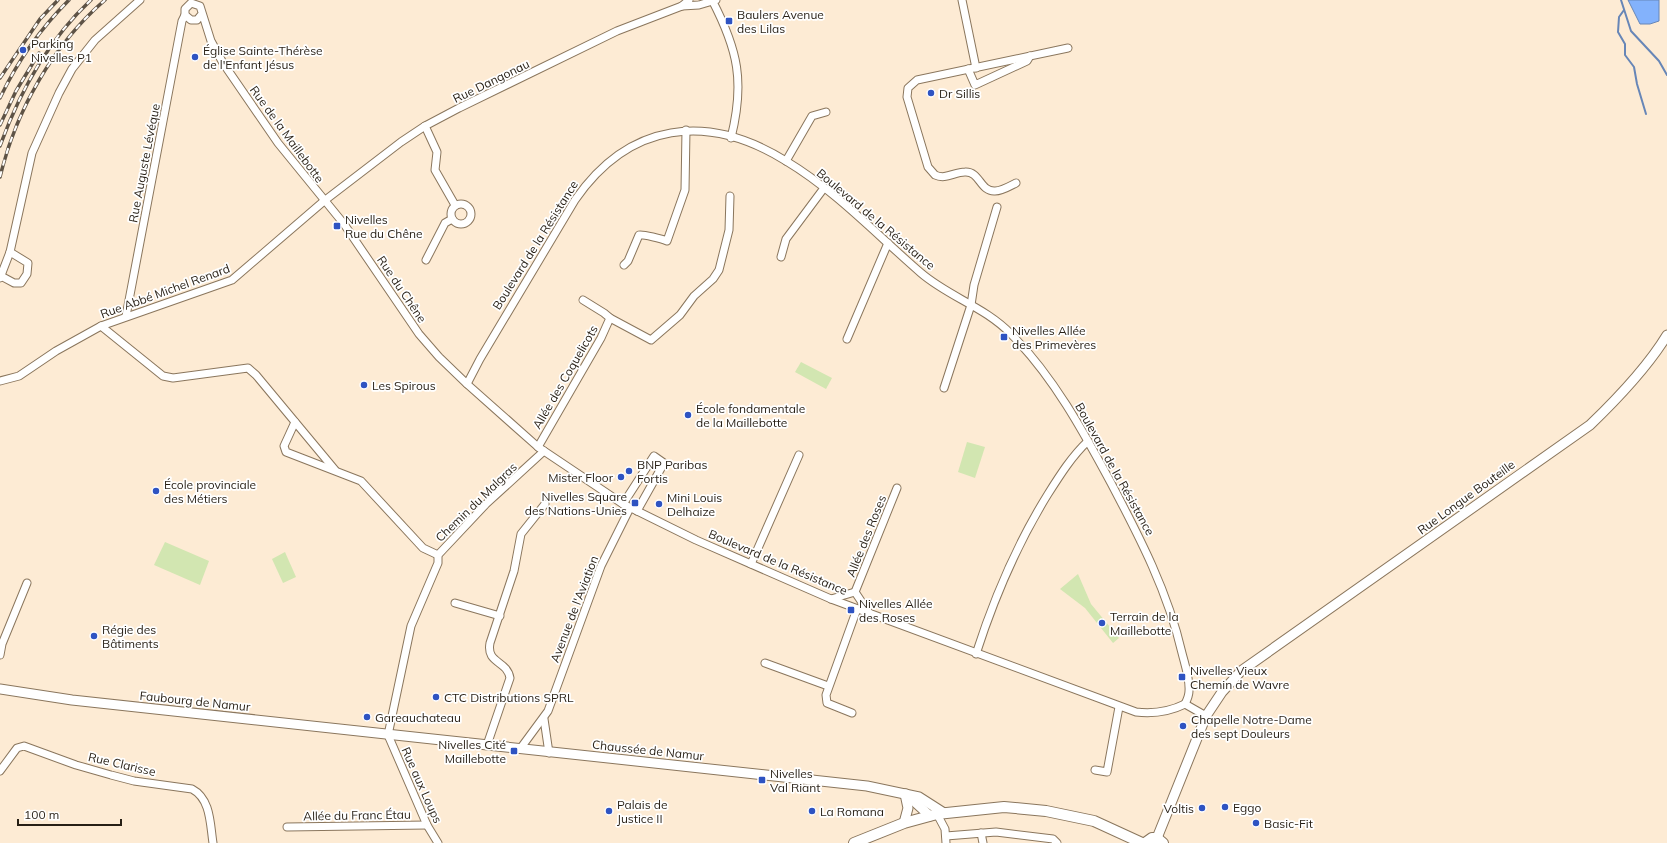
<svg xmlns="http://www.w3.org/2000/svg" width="1667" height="843" font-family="Mulish,sans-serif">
<rect width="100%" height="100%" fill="#fdebd4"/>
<g fill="#d2e6b1">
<polygon points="801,362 832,378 826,389 795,372"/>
<polygon points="967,442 985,447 975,478 958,472"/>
<polygon points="165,542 209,561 200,585 154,565"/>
<polygon points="285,552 296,577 283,583 272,559"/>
<polygon points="1078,574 1091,604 1119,638 1113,643 1085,608 1060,589"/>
</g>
<polygon fill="#83b2fc" stroke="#6786b7" points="1628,0 1659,0 1659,21 1650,24 1640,24"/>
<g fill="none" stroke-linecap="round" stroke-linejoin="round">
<g stroke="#6786b7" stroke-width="2">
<polyline points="1621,0 1631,31 1659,61 1667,75"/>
<polyline points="1624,10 1619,17 1618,32 1625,44 1625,55 1634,67 1637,84 1646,114"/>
</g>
<defs>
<g id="minor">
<path d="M712,0C738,50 745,82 731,138"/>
<polyline points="962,0 976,68"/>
<polyline points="682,6 699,5 716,0"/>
<path d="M202,14L197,20H191L185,15V9L191,3L200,6L211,41L223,63L278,143L344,224L419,334L439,357L467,384L538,447L623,504L696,540L831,599L1136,712C1154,714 1169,712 1185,704"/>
<polyline points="968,69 975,85 1027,61 1030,56"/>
<polyline points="425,126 437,152 435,170 455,205"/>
<polyline points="786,161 812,116 826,112"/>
<path d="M1016,183C1010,186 1002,191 995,191C980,192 980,171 965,172C954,172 946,180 935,175L928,167L907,97L908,88L917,80L1068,48"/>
<circle cx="461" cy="214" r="10"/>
<polyline points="781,257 786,239 824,188"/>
<polyline points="426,260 445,223 452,219"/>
<path d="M624,265L628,261L639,235C643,234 662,239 667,241L685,190L686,130"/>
<polyline points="1,276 14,283 21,283 27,274 28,263 10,252"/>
<polyline points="0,278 10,252 32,153 59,93 72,69 95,40 140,0"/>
<polyline points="126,316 182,21 185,15"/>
<polyline points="610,318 651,340 680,315 694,296 713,279 719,270 729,230 730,196"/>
<polyline points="101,326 163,376 173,378 248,368 256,375 335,470"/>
<polyline points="847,339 888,243"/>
<polyline points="0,381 19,376 56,351 101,326 232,280 324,201 401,142 425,126 459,108 617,31 682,6 689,0"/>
<path d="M467,384L480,359L575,200C629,122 707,112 786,161C836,191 877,235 921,273C949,297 985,307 1011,334C1053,376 1083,431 1111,483C1140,538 1168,592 1182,653C1185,665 1190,679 1189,691C1189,695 1187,700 1185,704"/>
<polyline points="944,388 971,305 974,285 997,207"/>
<polyline points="295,422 284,446 286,452 361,481 423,548 438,555"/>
<polyline points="538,447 601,338 610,318 604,313 583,300"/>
<polyline points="623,504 654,456 664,463 637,511"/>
<polyline points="751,564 799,455"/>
<polyline points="855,592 897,488"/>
<polyline points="831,599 855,592 869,613"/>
<polyline points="455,603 500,616"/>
<path d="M976,654C994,598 1017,544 1048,494C1060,475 1072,456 1088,441"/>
<polyline points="0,655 2,644 27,583"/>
<polyline points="765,663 828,686"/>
<polyline points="1185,704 1206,716"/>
<polyline points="852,713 827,703 826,695 857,609"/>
<polyline points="544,719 549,753"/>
<path d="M487,745L510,678C507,660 486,664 490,643L514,571L521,534L545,504"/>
<polyline points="520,749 548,711 601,566 630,508"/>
<polyline points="1095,770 1107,772 1119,707"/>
<path d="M0,771L17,748L24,746L76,765L111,775L134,781L192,789C211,799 210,824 213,843"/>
<polyline points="937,814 945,829 946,843"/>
<polyline points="287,827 427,825"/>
<polyline points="981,833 983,843"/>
<polyline points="946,836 996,832 1053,839 1057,843"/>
<polyline points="438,843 427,825 388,735 411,626 438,563 438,555 486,504 544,451"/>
</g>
<g id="tertiary">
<polyline points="0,689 72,700 867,786 919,797 944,813"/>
<polyline points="906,794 930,816"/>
<polyline points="904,823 908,808 905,794"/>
<path d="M1157,838L1206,716L1222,692L1241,671L1590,425C1618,398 1647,368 1667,335"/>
</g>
<g id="secondary">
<polyline points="854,843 904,823 937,814 1004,807 1046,811 1094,821 1142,843"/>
<polyline points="1145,843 1152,838 1157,838 1163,843"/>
</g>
</defs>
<use href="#minor" stroke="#8a765d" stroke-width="9"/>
<use href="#tertiary" stroke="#8a765d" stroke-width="11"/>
<use href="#secondary" stroke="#8a765d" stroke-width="12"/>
<use href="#minor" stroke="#fff" stroke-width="7"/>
<use href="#tertiary" stroke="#fff" stroke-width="9"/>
<use href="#secondary" stroke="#fff" stroke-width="10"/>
<defs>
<g id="rail">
<polyline points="0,78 40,19 58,0"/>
<path d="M0,98C17,62 41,28 69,0"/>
<polyline points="0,125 16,91 39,53"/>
<path d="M0,146C20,91 48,40 91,0"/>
<path d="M0,177C16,110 53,45 105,0"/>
</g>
</defs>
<use href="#rail" stroke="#5e5346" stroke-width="3.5"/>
<use href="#rail" stroke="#fff" stroke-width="2" stroke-dasharray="6" stroke-linecap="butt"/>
</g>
<g fill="#2e53c2" stroke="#fff" stroke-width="1.5">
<rect x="725" y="17" width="8" height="8" rx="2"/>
<circle cx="23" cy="50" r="4"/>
<circle cx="195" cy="57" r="4"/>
<circle cx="931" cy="93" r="4"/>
<rect x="333" y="222" width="8" height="8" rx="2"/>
<rect x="1000" y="333" width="8" height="8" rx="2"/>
<circle cx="364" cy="385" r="4"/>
<circle cx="688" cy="415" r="4"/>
<circle cx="629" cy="471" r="4"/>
<circle cx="621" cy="477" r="4"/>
<circle cx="156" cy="491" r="4"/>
<rect x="631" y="499" width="8" height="8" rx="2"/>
<circle cx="659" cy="504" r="4"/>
<rect x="847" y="606" width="8" height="8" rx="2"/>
<circle cx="1102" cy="623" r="4"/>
<circle cx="94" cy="636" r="4"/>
<rect x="1178" y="673" width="8" height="8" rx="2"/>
<circle cx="436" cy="697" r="4"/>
<circle cx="367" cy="717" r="4"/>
<circle cx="1183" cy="726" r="4"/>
<rect x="510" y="747" width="8" height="8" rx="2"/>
<rect x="758" y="776" width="8" height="8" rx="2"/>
<circle cx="1225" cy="807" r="4"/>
<circle cx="1202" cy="808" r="4"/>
<circle cx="609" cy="811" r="4"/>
<circle cx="812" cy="811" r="4"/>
<circle cx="1256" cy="823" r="4"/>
</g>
<g text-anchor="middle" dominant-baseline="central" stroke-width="3.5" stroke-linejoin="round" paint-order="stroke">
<g font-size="12" fill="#271f15" stroke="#fff" text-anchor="start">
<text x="737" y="14">Baulers Avenue<tspan x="737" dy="14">des Lilas</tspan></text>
<text x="31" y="43">Parking<tspan x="31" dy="14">Nivelles P1</tspan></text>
<text x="203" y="50">Église Sainte-Thérèse<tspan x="203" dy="14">de l'Enfant Jésus</tspan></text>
<text x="939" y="93">Dr Sillis</text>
<text x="345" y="219">Nivelles<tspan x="345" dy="14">Rue du Chêne</tspan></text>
<text x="1012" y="330">Nivelles Allée<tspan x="1012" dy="14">des Primevères</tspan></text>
<text x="372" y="385">Les Spirous</text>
<text x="696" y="408">École fondamentale<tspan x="696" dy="14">de la Maillebotte</tspan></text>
<text x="637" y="464">BNP Paribas<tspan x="637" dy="14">Fortis</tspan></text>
<text x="613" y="477" text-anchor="end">Mister Floor</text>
<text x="164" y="484">École provinciale<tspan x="164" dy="14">des Métiers</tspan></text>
<text x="627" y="496" text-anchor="end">Nivelles Square<tspan x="627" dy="14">des Nations-Unies</tspan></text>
<text x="667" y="497">Mini Louis<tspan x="667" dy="14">Delhaize</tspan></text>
<text x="859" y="603">Nivelles Allée<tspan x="859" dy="14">des Roses</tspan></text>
<text x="1110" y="616">Terrain de la<tspan x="1110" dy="14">Maillebotte</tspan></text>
<text x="102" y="629">Régie des<tspan x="102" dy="14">Bâtiments</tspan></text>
<text x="1190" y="670">Nivelles Vieux<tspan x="1190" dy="14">Chemin de Wavre</tspan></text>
<text x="444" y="697">CTC Distributions SPRL</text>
<text x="375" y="717">Gareauchateau</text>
<text x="1191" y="719">Chapelle Notre-Dame<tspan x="1191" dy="14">des sept Douleurs</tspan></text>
<text x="506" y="744" text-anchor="end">Nivelles Cité<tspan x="506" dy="14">Maillebotte</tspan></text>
<text x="770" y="773">Nivelles<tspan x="770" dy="14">Val Riant</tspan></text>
<text x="617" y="804">Palais de<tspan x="617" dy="14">Justice II</tspan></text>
<text x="1233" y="807">Eggo</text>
<text x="1194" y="808" text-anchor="end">Voltis</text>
<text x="820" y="811">La Romana</text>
<text x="1264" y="823">Basic-Fit</text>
</g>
<g font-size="12" fill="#271f15" stroke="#fff">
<text transform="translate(491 81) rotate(-26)">Rue Dangonau</text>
<text transform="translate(287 134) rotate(54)">Rue de la Maillebotte</text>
<text transform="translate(144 163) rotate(-79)">Rue Auguste Lévéque</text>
<text transform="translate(876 219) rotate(40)">Boulevard de la Résistance</text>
<text transform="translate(535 245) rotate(-58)">Boulevard de la Résistance</text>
<text transform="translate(402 289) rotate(56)">Rue du Chêne</text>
<text transform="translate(165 291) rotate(-20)">Rue Abbé Michel Renard</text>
<text transform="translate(565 377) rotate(-60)">Allée des Coquelicots</text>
<text transform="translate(1115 469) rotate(61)">Boulevard de la Résistance</text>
<text transform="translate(1466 497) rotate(-36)">Rue Longue Bouteille</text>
<text transform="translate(476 502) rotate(-44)">Chemin du Malgras</text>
<text transform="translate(866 536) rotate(-68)">Allée des Roses</text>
<text transform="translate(778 562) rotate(23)">Boulevard de la Résistance</text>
<text transform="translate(574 609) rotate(-69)">Avenue de l'Aviation</text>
<text transform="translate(195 701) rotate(6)">Faubourg de Namur</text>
<text transform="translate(648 750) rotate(6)">Chaussée de Namur</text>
<text transform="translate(122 764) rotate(13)">Rue Clarisse</text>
<text transform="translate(422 785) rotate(66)">Rue aux Loups</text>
<text transform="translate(357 815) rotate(-1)">Allée du Franc Étau</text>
</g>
</g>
<path d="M18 819v6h103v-6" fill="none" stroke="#271f15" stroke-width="2"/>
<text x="24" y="819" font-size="12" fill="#271f15" stroke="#ffffff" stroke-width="3" paint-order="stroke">100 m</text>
</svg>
